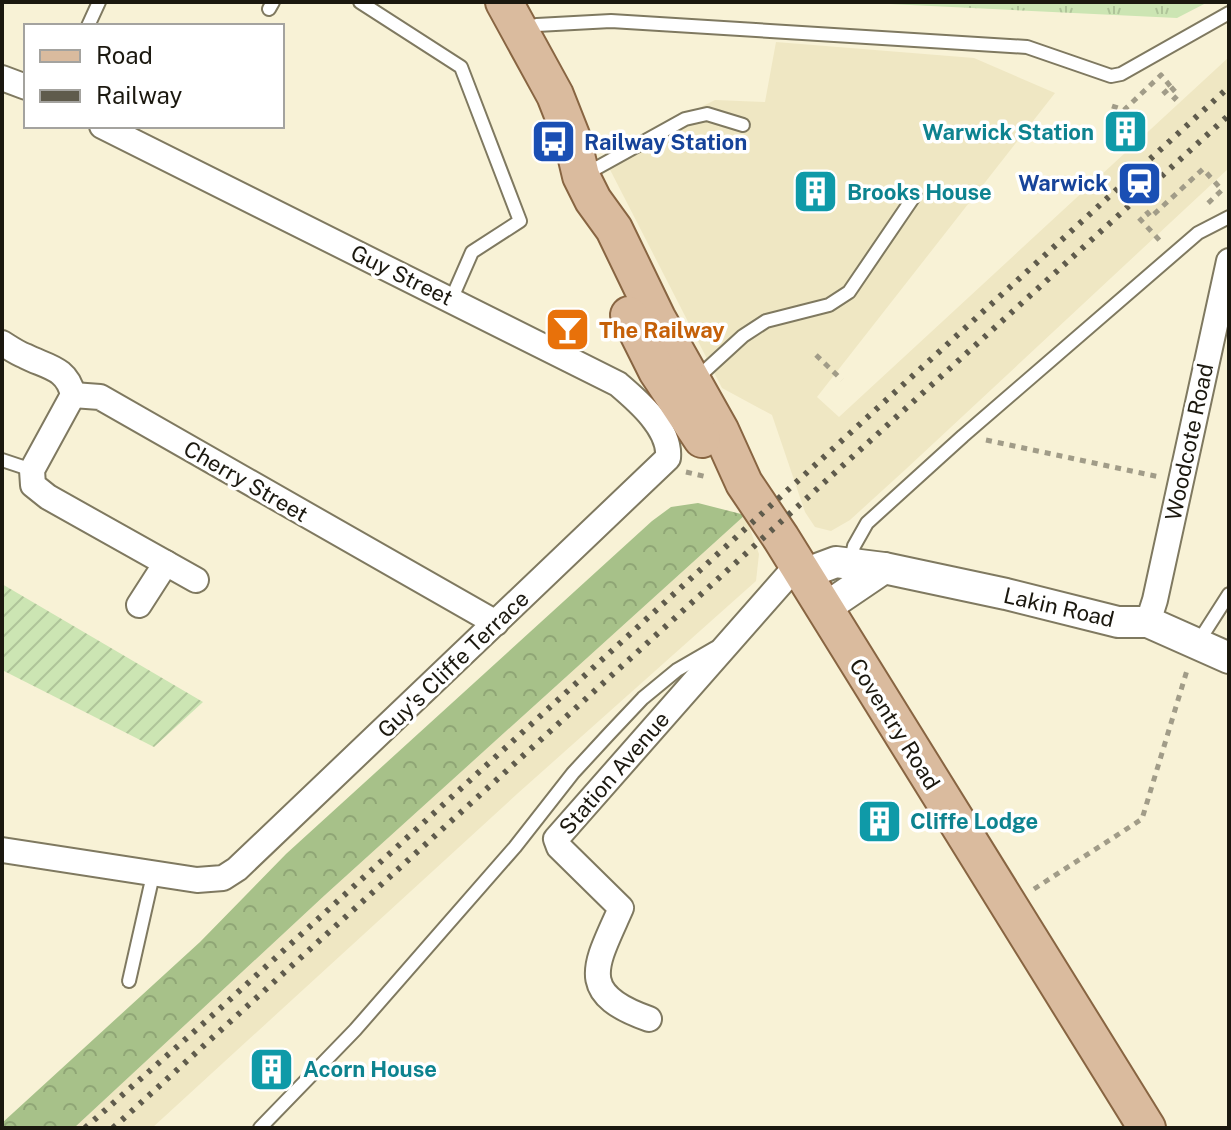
<svg xmlns="http://www.w3.org/2000/svg" width="1231" height="1130" font-family="'Public Sans',sans-serif">
<defs>
<pattern id="forest-crowns" width="20" height="18" patternUnits="userSpaceOnUse" patternTransform="scale(2)"><rect width="20" height="18" fill="#a7c189"/><path d="M2 6a3 3 0 1 1 6 0M12 15a3 3 0 1 1 6 0" fill="none" stroke="#8fa575"/></pattern>
<pattern id="park-tufts" width="24" height="20" patternUnits="userSpaceOnUse" patternTransform="scale(2)"><rect width="24" height="20" fill="#cce5b3"/><path d="M3 7l-1-3M5 7V3M7 7l1-3M15 17l-1-3M17 17v-4M19 17l1-3" fill="none" stroke="#afc499"/></pattern>
<pattern id="garden-furrows" width="10" height="10" patternUnits="userSpaceOnUse" patternTransform="scale(2)"><rect width="10" height="10" fill="#cce5b3"/><path d="M-1 1l2-2M0 10L10 0M9 11l2-2" fill="none" stroke="#afc499"/></pattern>
</defs>
<rect width="100%" height="100%" fill="#f8f2d6"/>
<g fill="#efe7c3">
<polygon points="776,42 974,58 1055,93 817,397 839,417 1229,57 1229,168 906,469 850,520 831,531 815,527 805,512 772,415 722,388 603,156 715,100 765,102"/>
<polygon points="745,515 759,554 756,581 517,794 152,1128 74,1128 325,895"/>
</g>
<polygon fill="url(#forest-crowns)" points="698,503 745,515 325,895 74,1128 2,1128 2,1123 200,942 286,854 652,521 671,507"/>
<polygon fill="url(#park-tufts)" points="849,2 1208,2 1177,18"/>
<polygon fill="url(#garden-furrows)" points="2,584 203,702 154,747 2,670"/>
<g fill="none" stroke-linecap="round" stroke-linejoin="round">
<defs>
<g id="service">
<polyline points="360,2 461,67 520,221 472,252 451,300"/>
<polyline points="269,9 273,2"/>
<polyline points="88,26 99,2"/>
<polyline points="524,29 537,25 611,21 1027,47 1111,76 1121,74 1229,13"/>
<polyline points="584,175 685,119 707,114 743,125"/>
<polyline points="696,379 743,336 766,321 829,305 849,292 915,195"/>
<polyline points="2,460 32,470"/>
<polyline points="850,564 854,546 867,523 963,436 1198,233 1229,217"/>
<polyline points="1197,644 1229,594"/>
<polyline points="129,981 153,875"/>
<polyline points="260,1128 355,1030 515,847 573,773 609,734 643,698 677,670 715,648"/>
</g>
<g id="minor">
<polyline points="2,78 26,87"/>
<path d="M2,343C10,348 17,353 25,356C46,367 67,367 73,395"/>
<polyline points="73,395 100,397 496,623"/>
<polyline points="73,395 32,470 33,485 48,497 196,580"/>
<polyline points="139,605 166,563"/>
<polyline points="1148,622 1155,600 1229,261"/>
<path d="M2,850L197,880L223,878L237,869L668,458C671,429 638,401 618,384L102,126"/>
<path d="M649,1019C575,993 596,965 621,908L559,847L556,839L798,564"/>
</g>
<g id="tertiary">
<polyline points="804,574 836,562 884,568 1006,594 1118,622 1148,622 1229,658"/>
<polyline points="825,608 884,568"/>
</g>
<g id="primary">
<polyline points="504,2 555,95 572,138 581,176 593,200 614,229 657,318 720,430 744,483 781,538 1147,1128"/>
<polyline points="629,315 657,371 702,439"/>
</g>
</defs>
<use href="#service" stroke="#7f7960" stroke-width="16"/>
<use href="#minor" stroke="#7f7960" stroke-width="28"/>
<use href="#tertiary" stroke="#7f7960" stroke-width="34"/>
<use href="#primary" stroke="#886542" stroke-width="40"/>
<g stroke="#a19c88" stroke-width="5" stroke-dasharray="6 6" stroke-linecap="butt">
<polyline points="1171,87 1178,95 1172,101"/>
<polyline points="1112,106 1124,110 1161,75 1171,87 1162,95 1164,97"/>
<polyline points="1146,211 1151,217 1203,169 1222,190 1205,206"/>
<polyline points="1139,218 1162,243"/>
<polyline points="816,355 842,380"/>
<polyline points="986,440 1160,477"/>
<polyline points="686,472 707,477"/>
<polyline points="1034,889 1142,819 1188,667"/>
</g>
<use href="#service" stroke="#fff" stroke-width="12"/>
<use href="#minor" stroke="#fff" stroke-width="24"/>
<use href="#tertiary" stroke="#fff" stroke-width="30"/>
<use href="#primary" stroke="#dabb9e" stroke-width="36"/>
<g stroke="#5f5b4c" stroke-width="6" stroke-dasharray="4 8" stroke-linecap="butt">
<polyline points="85,1128 214,1014 1229,87"/>
<polyline points="113,1128 1229,115"/>
</g>
</g>
<defs>
<symbol id="building-square" viewBox="-11 -11 22 22"><rect x="-9" y="-9" width="18" height="18" rx="4" fill="#0f9aa8" stroke="#fff"/><path d="M-4-6H4V6H1V3H-1V6H-4ZM-2.5-4.3h1.7v1.8h-1.7ZM.8-4.3h1.7v1.8H.8ZM-2.5-1h1.7V.8h-1.7ZM.8-1h1.7V.8H.8Z" fill="#fff"/></symbol>
<symbol id="bus-square" viewBox="-11 -11 22 22"><rect x="-9" y="-9" width="18" height="18" rx="4" fill="#1a4fb4" stroke="#fff"/><path d="M-5-6H5V4H4V6H2V4H-2V6H-4V4H-5ZM-3.5-4V0h7V-4ZM-3.5 1.2v1.5H-2V1.2ZM2 1.2v1.5H3.5V1.2Z" fill="#fff"/></symbol>
<symbol id="station-square" viewBox="-11 -11 22 22"><rect x="-9" y="-9" width="18" height="18" rx="4" fill="#1a4fb4" stroke="#fff"/><path d="M-3-6H3Q5-6 5-4V2Q5 4 3 4L4.5 6H3L1.5 4h-3L-3 6H-4.5L-3 4Q-5 4-5 2V-4Q-5-6-3-6ZM-3.5-4v3h7v-3ZM-3.5 1v1.5H-2V1ZM2 1v1.5H3.5V1Z" fill="#fff"/></symbol>
<symbol id="bar-square" viewBox="-11 -11 22 22"><rect x="-9" y="-9" width="18" height="18" rx="4" fill="#e8710a" stroke="#fff"/><path d="M-6-5H6L.8 .8V4.5H3.5V6h-7V4.5H-.8V.8Z" fill="#fff"/></symbol>
</defs>
<g fill-rule="evenodd">
<use href="#building-square" x="1100" y="106" width="51" height="51"/>
<use href="#bus-square" x="528" y="116" width="51" height="51"/>
<use href="#station-square" x="1114" y="158" width="51" height="51"/>
<use href="#building-square" x="790" y="166" width="51" height="51"/>
<use href="#bar-square" x="542" y="304" width="51" height="51"/>
<use href="#building-square" x="854" y="796" width="51" height="51"/>
<use href="#building-square" x="246" y="1044" width="51" height="51"/>
</g>
<g text-anchor="middle" dominant-baseline="central" stroke-width="7" stroke-linejoin="round" paint-order="stroke">
<g font-size="22" font-weight="bold" fill="#0d838f" stroke="#fff" text-anchor="start">
<text x="1094" y="132" text-anchor="end">Warwick Station</text>
<text x="847" y="192">Brooks House</text>
<text x="910" y="821">Cliffe Lodge</text>
<text x="303" y="1069">Acorn House</text>
</g>
<g font-size="22" font-weight="bold" fill="#164399" stroke="#fff" text-anchor="start">
<text x="584" y="142">Railway Station</text>
<text x="1108" y="183" text-anchor="end">Warwick</text>
</g>
<g font-size="22" fill="#1b180f" stroke="#fff">
<text transform="translate(402 275) rotate(26)">Guy Street</text>
<text transform="translate(1189 442) rotate(-78)">Woodcote Road</text>
<text transform="translate(246 481) rotate(30)">Cherry Street</text>
<text transform="translate(1059 607) rotate(13)">Lakin Road</text>
<text transform="translate(453 664) rotate(-44)">Guy's Cliffe Terrace</text>
<text transform="translate(895 724) rotate(58)">Coventry Road</text>
<text transform="translate(614 773) rotate(-49)">Station Avenue</text>
</g>
<g font-size="22" font-weight="bold" fill="#c56008" stroke="#fff" text-anchor="start">
<text x="599" y="330">The Railway</text>
</g>
</g>
<rect width="1231" height="1130" fill="none" stroke="#1b180f" stroke-width="8"/>
<rect x="24" y="24" width="260" height="104" fill="#ffffff" stroke="#a4a39f" stroke-width="2"/>
<rect x="40" y="50" width="40" height="12" fill="#dabb9e" stroke="#a4a39f" stroke-width="2"/>
<text x="96" y="64" font-size="24" fill="#1b180f">Road</text>
<rect x="40" y="90" width="40" height="12" fill="#5f5b4c" stroke="#a4a39f" stroke-width="2"/>
<text x="96" y="104" font-size="24" fill="#1b180f">Railway</text>
</svg>
